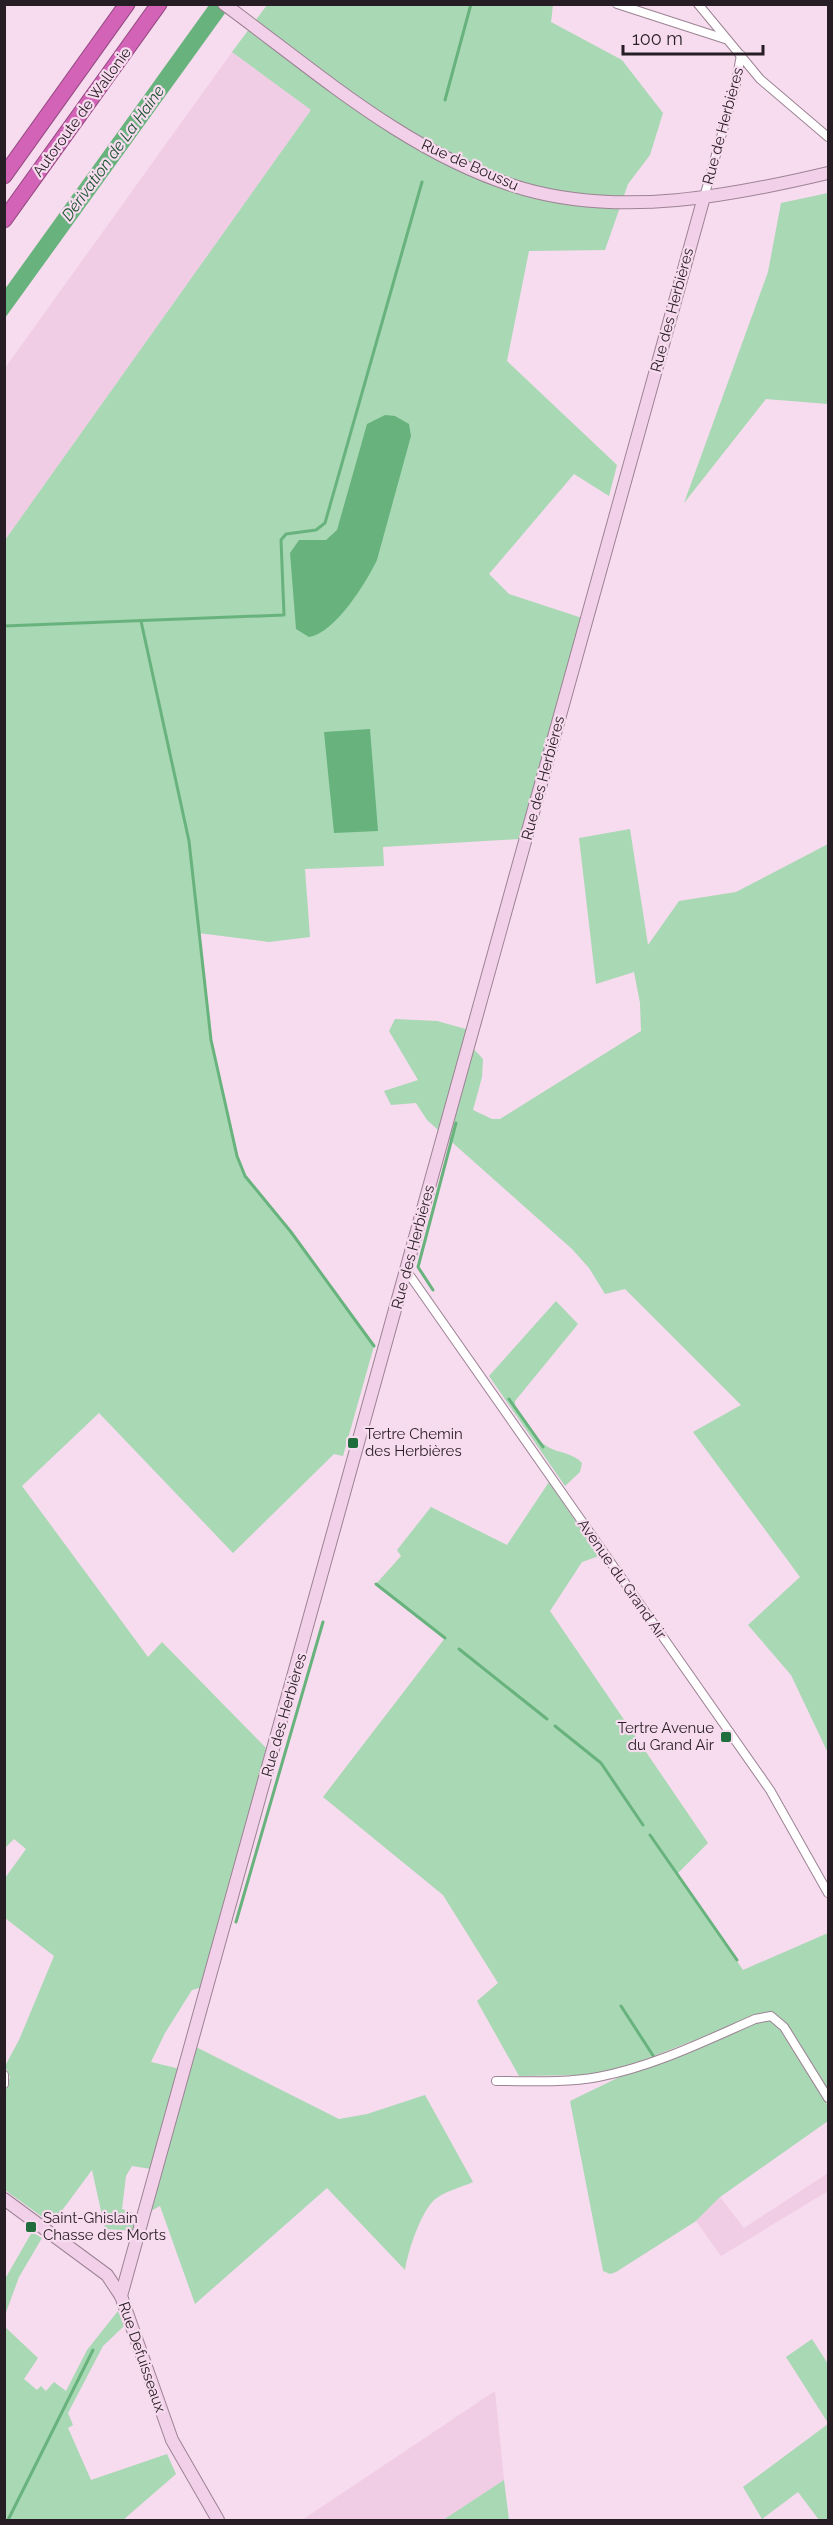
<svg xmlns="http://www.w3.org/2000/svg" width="833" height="2525" font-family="Raleway,sans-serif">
<rect width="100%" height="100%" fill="#f7dbee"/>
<g fill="#f0cde4">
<polygon points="232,52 311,110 5,540 5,368"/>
<polygon points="828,2173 828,2191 721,2256 696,2221 720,2197 744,2228"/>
<polygon points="495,2391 504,2480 443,2520 302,2520"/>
</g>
<g fill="#a8d8b4">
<polygon points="267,5 553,5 551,22 622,60 663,113 650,155 628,184 605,250 529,251 507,361 617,465 609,496 574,474 489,574 509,594 582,618 519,839 383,847 384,866 305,869 310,937 269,942 198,933 211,1040 241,1169 245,1177 291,1232 374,1346 343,1456 334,1454 233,1553 99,1413 22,1486 148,1657 162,1642 266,1748 203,1987 192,1990 165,2033 151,2062 180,2069 151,2169 132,2166 126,2176 122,2209 139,2215 135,2231 105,2229 92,2170 52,2224 5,2190 4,2094 10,2077 5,2066 19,2040 54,1956 5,1918 5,1878 26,1849 14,1839 5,1848 5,540 311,110 232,52"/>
<polygon points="828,193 828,404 766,399 684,503 768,272 781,203"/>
<polygon points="630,829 648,945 679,901 736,892 828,844 828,1753 791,1675 748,1625 800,1577 693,1432 741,1405 625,1289 605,1294 589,1268 572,1249 427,1120 416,1103 391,1105 384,1091 418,1080 389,1031 395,1019 437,1021 473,1031 469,1044 483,1059 482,1077 473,1110 492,1119 500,1119 641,1031 640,1003 634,972 596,984 579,838"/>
<path d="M556,1301L578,1324L515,1401V1406C524,1421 533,1438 548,1447C558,1453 574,1453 582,1463L580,1472L565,1486L489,1376Z"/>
<polygon points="549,1482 599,1556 582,1562 550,1611 708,1843 677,1874 743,1970 828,1933 828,2091 783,2020 773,2013 765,2013 623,2068 591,2075 519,2076 477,2001 498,1983 443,1895 323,1797 445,1638 376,1584 401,1556 397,1550 431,1507 507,1545"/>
<polygon points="764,2018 775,2021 779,2026 828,2106 828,2121 720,2197 696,2221 616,2272 610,2274 603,2271 570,2101 632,2071"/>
<path d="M196,2047L339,2119L367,2114L425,2095L473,2182C462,2187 443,2192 434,2200C420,2214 408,2251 405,2270L327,2188L195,2304L160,2206L151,2211Z"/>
<polygon points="32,2232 42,2238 19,2277 5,2315 5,2279"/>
<polygon points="118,2311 124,2326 103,2346 68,2413 73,2425 68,2428 91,2480 167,2454 176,2474 123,2520 5,2520 5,2327 38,2358 24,2379 37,2390 41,2386 46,2391 54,2382 66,2391 87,2350"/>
<polygon points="812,2339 828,2364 828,2423 786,2357"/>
<polygon points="828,2424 828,2520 819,2520 798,2492 762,2519 743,2487"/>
<polygon points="504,2480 509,2520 443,2520"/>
</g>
<g fill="#68b37d">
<polygon points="209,5 231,5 5,318 5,289"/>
<path d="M385,415L395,416L409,424L411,436L377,560C366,583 335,633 309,637L296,629L290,553L299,540H326L337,530L367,424Z"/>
<polygon points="370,729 378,831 334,833 324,732"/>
</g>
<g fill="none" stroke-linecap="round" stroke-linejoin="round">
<g stroke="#68b37d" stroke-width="3">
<polyline points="445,100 471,4"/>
<polyline points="141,621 189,841 211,1040 237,1156 245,1176 291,1232 374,1346"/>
<polyline points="4,626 284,615 281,540 286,534 316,530 325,523 422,182"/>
<polyline points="433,1290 418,1267 456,1123"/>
<polyline points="509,1399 543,1447"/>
<polyline points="376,1584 445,1638"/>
<polyline points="459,1649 547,1719"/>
<polyline points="555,1726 601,1763 643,1825"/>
<polyline points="650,1835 737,1960"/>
<polyline points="236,1922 323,1622"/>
<polyline points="621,2006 654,2057"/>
<polyline points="8,2520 93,2350"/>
</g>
<defs>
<g id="street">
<polyline points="617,4 725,39"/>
<polyline points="698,4 760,79 828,137"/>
<polyline points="704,197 735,88 741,55"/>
<polyline points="406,1270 770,1790 828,1893"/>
<polyline points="4,2075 4,2084"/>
<path d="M496,2081C530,2081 565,2083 598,2077C652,2067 705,2041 755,2019L771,2016L784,2027L828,2098"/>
</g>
<g id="secondary">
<path d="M224,4C317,72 410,156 524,189C623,217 731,196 828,173"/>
<polyline points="4,2199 107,2275 121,2296 172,2440 218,2520"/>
<polyline points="121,2296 704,197"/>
</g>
<g id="highway">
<polyline points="4,176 127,4"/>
<polyline points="4,220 159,4"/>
</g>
</defs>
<use href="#street" stroke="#9c8394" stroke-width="10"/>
<use href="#secondary" stroke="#9c8394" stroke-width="14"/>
<use href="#highway" stroke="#964a83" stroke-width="17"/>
<use href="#street" stroke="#fff" stroke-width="8"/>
<use href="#secondary" stroke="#f2d0e9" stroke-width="12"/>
<use href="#highway" stroke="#d263b6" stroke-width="15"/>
</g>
<g fill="#206e3d" stroke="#f7dbee" stroke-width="2">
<rect x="347" y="1437" width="12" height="12" rx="3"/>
<rect x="720" y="1731" width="12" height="12" rx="3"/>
<rect x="25" y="2221" width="12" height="12" rx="3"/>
</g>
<g text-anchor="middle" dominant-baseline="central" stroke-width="4.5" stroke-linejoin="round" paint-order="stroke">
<g font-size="15" fill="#271d24" stroke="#f7dbee">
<text transform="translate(82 112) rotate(-54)">Autoroute de Wallonie</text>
<text transform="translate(723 126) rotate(-75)">Rue de Herbières</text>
<text transform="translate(470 165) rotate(24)">Rue de Boussu</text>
<text transform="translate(672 310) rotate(-75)">Rue des Herbières</text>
<text transform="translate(543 778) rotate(-75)">Rue des Herbières</text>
<text transform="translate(413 1247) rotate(-75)">Rue des Herbières</text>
<text transform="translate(622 1579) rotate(55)">Avenue du Grand Air</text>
<text transform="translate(284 1715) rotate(-74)">Rue des Herbières</text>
<text transform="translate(142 2357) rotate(71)">Rue Defuisseaux</text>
</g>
<g font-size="15" fill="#271d24" stroke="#f7dbee" text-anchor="start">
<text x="365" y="1434">Tertre Chemin<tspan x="365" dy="17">des Herbières</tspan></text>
<text x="714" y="1728" text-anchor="end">Tertre Avenue<tspan x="714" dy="17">du Grand Air</tspan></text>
<text x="43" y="2218">Saint-Ghislain<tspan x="43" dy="17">Chasse des Morts</tspan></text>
</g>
<g font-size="16" font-style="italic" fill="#1a522e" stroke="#f7dbee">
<text transform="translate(113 153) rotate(-54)">Dérivation de La Haine</text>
</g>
</g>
<rect width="833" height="2525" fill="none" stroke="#271d24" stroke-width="12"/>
<path d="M623 45v9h140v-9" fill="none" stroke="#271d24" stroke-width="3"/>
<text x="632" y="45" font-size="18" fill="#271d24" stroke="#f7dbee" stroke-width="4.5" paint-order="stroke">100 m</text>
</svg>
